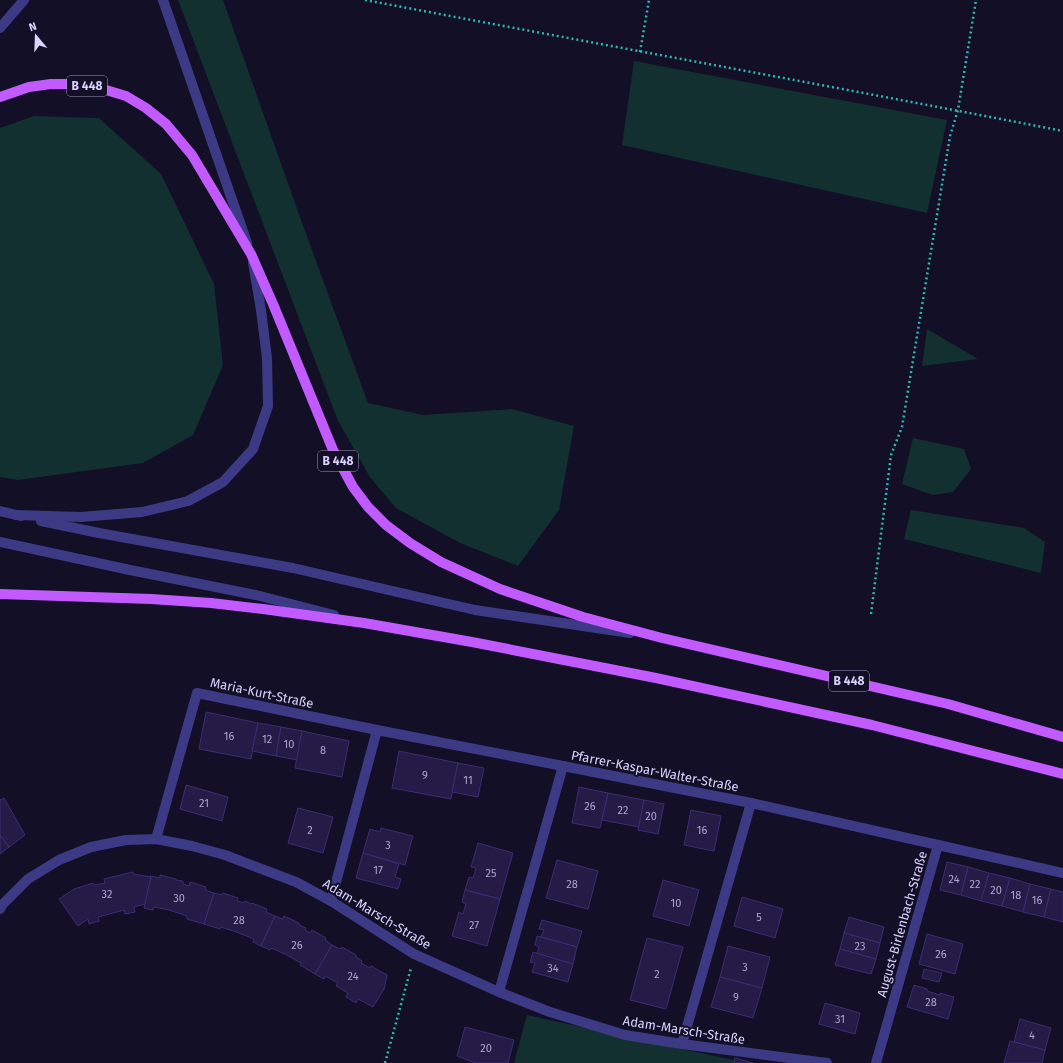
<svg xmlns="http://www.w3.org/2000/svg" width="1063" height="1063" font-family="'Fira Sans',sans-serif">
<rect width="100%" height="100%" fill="#130f26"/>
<g fill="#12302f">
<polygon points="178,0 223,0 301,220 368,403 423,415 512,409 574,426 559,510 518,566 460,543 396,508 370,477 338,421"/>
<polygon points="634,61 947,120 927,213 622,145"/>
<polygon points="34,116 99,118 161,174 214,284 223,365 193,435 143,463 18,480 0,477 0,128"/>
<polygon points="927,329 978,359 922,366"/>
<polygon points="913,438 964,449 971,469 953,492 933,495 902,484"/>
<polygon points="911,510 1024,528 1045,542 1041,573 904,539"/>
<polygon points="527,1015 747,1063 514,1063"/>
</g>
<g fill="#241b47" stroke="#3b2d73">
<polygon points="206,712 258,723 251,759 199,749"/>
<polygon points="258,723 281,727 276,756 252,751"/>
<polygon points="281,727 302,731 297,760 276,756"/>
<polygon points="302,731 349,741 342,777 295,768"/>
<polygon points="399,751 458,763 451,799 392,788"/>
<polygon points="458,763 484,768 478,797 452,792"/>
<polygon points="186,785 228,797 222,821 180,809"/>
<polygon points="579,787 608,793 600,828 572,823"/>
<polygon points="608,793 644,800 639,827 602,820"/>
<polygon points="4,798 25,835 9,847 0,835 0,800"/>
<polygon points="644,800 664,804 658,834 638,830"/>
<polygon points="298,808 333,817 323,853 288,843"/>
<polygon points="691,810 721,816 714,851 684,845"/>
<polygon points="381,828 413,836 405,865 363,853 370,829 380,832"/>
<polygon points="0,835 9,847 0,854"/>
<polygon points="478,843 513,853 500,899 465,890 469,877 473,878 476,868 471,867"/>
<polygon points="363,853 399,864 395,877 401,879 398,889 356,878"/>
<polygon points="557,860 598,871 588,909 546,898"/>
<polygon points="947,862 968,867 961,895 940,890"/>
<polygon points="968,867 989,873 981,901 961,895"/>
<polygon points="133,872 133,874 151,877 145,904 134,907 135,912 125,914 124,910 98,917 99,921 89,924 88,919 78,926 59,899 74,889 93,883 94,885 105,883 104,879"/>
<polygon points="989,873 1010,878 1002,906 981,901"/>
<polygon points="160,875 176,879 176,880 183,881 183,884 189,886 190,882 206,887 205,890 214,893 204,924 187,919 187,916 169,910 154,907 153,910 144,908 151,877 150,877 150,876 160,878"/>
<polygon points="1010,878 1030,884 1023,912 1002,906"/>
<polygon points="663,880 699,890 689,926 653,916"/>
<polygon points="1030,884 1051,889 1044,917 1023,912"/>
<polygon points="1051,889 1063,892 1063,922 1044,917"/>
<polygon points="465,890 500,899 487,946 452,936 459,912 463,914 466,904 462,902"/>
<polygon points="214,893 222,895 223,893 238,898 237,901 244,903 245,901 251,904 252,903 267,909 266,912 275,916 261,946 253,942 254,939 239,933 221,927 220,929 204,924"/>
<polygon points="742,897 783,909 775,938 734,926"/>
<polygon points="275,916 283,919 284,916 299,923 299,925 306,928 305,930 310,933 312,930 326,938 325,940 332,945 315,974 300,965 301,963 285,954 271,948 270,950 261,946"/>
<polygon points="849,917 884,927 880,943 844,933"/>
<polygon points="542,920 582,931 577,947 541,937 544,930 539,929"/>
<polygon points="844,933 880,943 876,959 840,949"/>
<polygon points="927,934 963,944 955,974 919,964"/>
<polygon points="537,936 577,947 573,964 537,954 539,947 535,945"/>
<polygon points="647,938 683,947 666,1009 630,1000"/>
<polygon points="332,945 340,949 342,947 356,955 356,957 362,961 361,963 370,968 371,966 387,975 384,989 373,1007 358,999 356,1003 346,997 348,993 336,986 338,983 325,976 324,979 315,974"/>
<polygon points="728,946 770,957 762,988 720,977"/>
<polygon points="840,949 876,959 871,974 835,965"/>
<polygon points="533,952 573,964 568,982 532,972 535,963 530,962"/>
<polygon points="924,969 942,973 939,982 922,978"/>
<polygon points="720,977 762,988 753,1018 711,1007"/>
<polygon points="914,985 927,989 927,991 940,995 940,993 954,997 948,1019 907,1007"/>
<polygon points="825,1003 860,1013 855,1034 819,1024"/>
<polygon points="1020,1019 1051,1028 1045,1050 1014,1042"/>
<polygon points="465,1027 514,1040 508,1063 475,1063 457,1056"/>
<polygon points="1010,1041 1045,1050 1042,1063 1004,1063"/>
<polygon points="735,1058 753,1063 734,1063"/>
</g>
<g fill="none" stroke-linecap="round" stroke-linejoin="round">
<g stroke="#2fb8b0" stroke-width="2.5" stroke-dasharray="2 3" stroke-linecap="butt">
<path d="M365,0C598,44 831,86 1063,131"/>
<polyline points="640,52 649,0"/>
<polyline points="871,614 891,455 902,427 950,136 958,110 976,0"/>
<polyline points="385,1063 411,968"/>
</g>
<g stroke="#3d3a85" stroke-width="10">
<polyline points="163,0 247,243"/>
<polyline points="0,28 24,0"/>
<polyline points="0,511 21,516"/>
<polyline points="16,515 81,517 142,512 188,501 223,482 253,449 268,406 267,358 261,310 253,263"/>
<polyline points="41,521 99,533 293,568 475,610 630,633"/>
<polyline points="0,542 130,570 256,595 334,615"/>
<polyline points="377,730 563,766"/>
<polyline points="751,803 938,845"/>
<polyline points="156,839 197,693 377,730 331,901"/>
<polyline points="0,909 3,904 28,879 59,860 91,847 126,840 156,839 192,846 225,855 296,882 331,901 414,954 499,992 550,1012 625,1035 682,1044 827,1063"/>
<polyline points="499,992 563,766 751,803 682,1044"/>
<polyline points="876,1063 938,845 1063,873"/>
</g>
<g stroke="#c25bff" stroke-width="10">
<polyline points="0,97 29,87 51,84 80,84 106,90 126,96 146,108 166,124 192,155 251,254 273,304 333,450 353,487 368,507 386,525 410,543 441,562 500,589 583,617 662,638 948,704 1063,737"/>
<polyline points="0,594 151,599 211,603 263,609 364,623 472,642 656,678 872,725 1063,774"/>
</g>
</g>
<g text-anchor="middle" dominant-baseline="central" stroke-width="4" stroke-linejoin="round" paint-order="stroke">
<g font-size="11" fill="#aca6d1">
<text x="229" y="736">16</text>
<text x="267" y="739">12</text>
<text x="289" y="744">10</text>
<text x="323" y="750">8</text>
<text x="425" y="775">9</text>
<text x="468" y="780">11</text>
<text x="204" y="803">21</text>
<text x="590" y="806">26</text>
<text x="623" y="810">22</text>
<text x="651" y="816">20</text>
<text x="310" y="830">2</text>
<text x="702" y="830">16</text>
<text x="388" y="845">3</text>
<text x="378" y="870">17</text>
<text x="491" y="873">25</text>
<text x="954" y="879">24</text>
<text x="572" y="884">28</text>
<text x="975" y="884">22</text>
<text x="996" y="890">20</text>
<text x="107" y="894">32</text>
<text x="1016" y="895">18</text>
<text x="179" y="898">30</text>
<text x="1037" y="900">16</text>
<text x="676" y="903">10</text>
<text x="759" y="917">5</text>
<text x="239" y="920">28</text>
<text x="474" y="925">27</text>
<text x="297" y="945">26</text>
<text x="860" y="946">23</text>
<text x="941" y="954">26</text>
<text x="745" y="967">3</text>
<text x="553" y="968">34</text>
<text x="657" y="974">2</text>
<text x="353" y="976">24</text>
<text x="736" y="997">9</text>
<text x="931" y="1002">28</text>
<text x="840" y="1019">31</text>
<text x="1032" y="1035">4</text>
<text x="486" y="1048">20</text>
</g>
<g fill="#130f26" stroke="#9e99be" stroke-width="1">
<rect x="67" y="76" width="40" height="20" rx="3"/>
<rect x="318" y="451" width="40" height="20" rx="3"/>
<rect x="829" y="671" width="40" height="20" rx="3"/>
</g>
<g font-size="12" font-weight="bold" fill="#d9d4ff">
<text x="87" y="86">B 448</text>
<text x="338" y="461">B 448</text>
<text x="849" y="681">B 448</text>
</g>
<g font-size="13" fill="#d9d4ff" stroke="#130f26">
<text transform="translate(262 693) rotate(12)">Maria-Kurt-Straße</text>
<text transform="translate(655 771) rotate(11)">Pfarrer-Kaspar-Walter-Straße</text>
<text transform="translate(377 914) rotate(31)">Adam-Marsch-Straße</text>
<text transform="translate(902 924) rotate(-74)">August-Birlenbach-Straße</text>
<text transform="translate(684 1030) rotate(9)">Adam-Marsch-Straße</text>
</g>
</g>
<g transform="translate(36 36) rotate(341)" stroke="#130f26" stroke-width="3" paint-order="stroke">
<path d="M0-3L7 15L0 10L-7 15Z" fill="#d9d4ff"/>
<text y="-6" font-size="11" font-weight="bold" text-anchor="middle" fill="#d9d4ff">N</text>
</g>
</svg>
